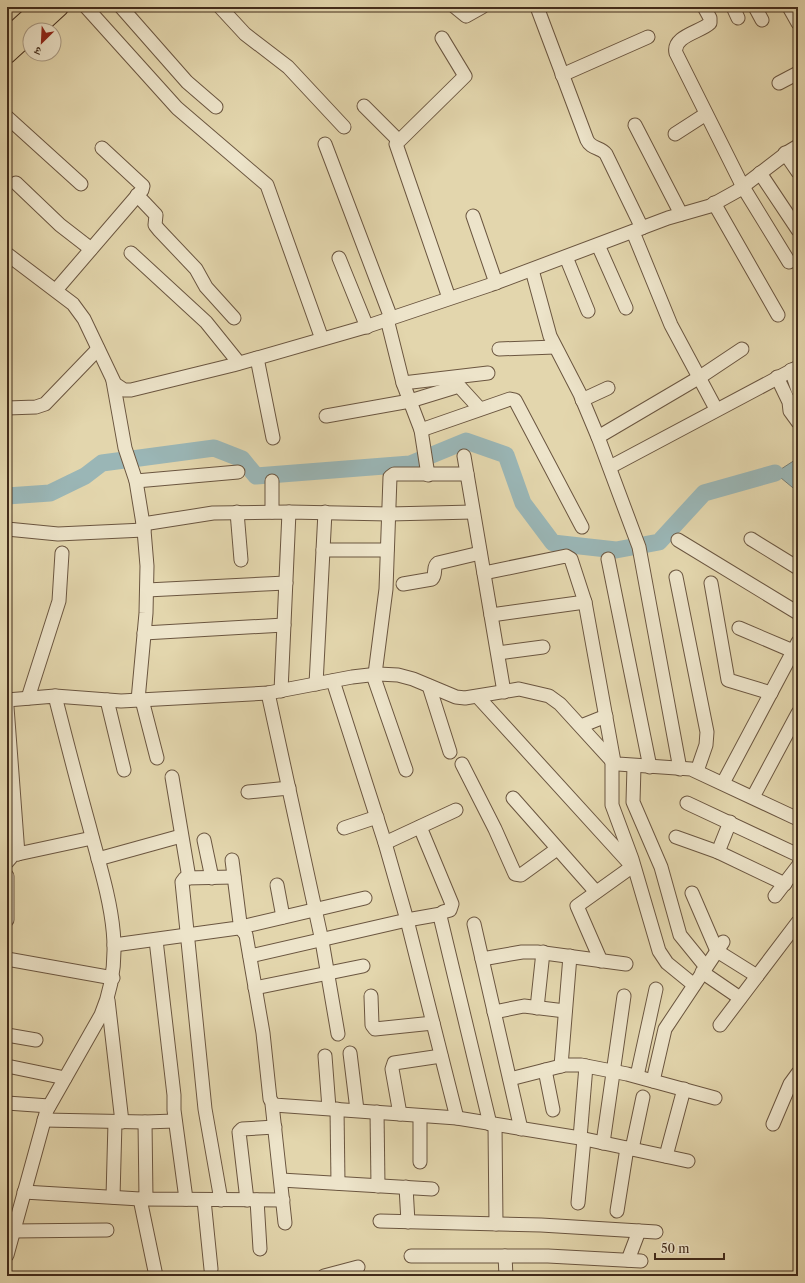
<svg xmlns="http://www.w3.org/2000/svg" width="805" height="1283" font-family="'Libre Caslon Text','Noto Serif Devanagari',serif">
<rect width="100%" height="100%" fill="#e3d6ad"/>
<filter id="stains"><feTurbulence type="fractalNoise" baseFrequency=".005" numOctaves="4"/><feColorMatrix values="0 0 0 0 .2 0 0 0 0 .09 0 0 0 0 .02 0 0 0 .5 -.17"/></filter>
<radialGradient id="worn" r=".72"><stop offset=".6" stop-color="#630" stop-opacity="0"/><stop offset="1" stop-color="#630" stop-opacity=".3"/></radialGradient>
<polygon fill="#9ab6b6" stroke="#777f78" points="798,458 798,492 775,473"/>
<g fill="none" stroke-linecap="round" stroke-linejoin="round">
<polyline stroke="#9ab6b6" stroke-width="17" points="7,496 50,493 85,476 102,463 214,448 242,459 256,476 410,464 466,441 506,455 523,503 553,543 616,550 659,542 704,493 775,473"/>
<defs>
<g id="minor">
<polyline points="86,7 177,108 267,185 322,339"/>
<polyline points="121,7 187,82 216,107"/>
<polyline points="220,7 245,34 288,67 344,127"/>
<polyline points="455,7 466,16 482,7"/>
<path d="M537,7L587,140C591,149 601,147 606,154L642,228"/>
<path d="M704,7L710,18V23C701,32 672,36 676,53L743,187L789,262"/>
<polyline points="733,7 738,18"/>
<polyline points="755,7 762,20"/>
<polyline points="789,7 798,23"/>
<polyline points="442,38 465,76 396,144 449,298"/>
<polyline points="562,75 648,37"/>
<polyline points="779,83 798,73"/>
<polyline points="364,106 398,140"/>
<polyline points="7,117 81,184"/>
<polyline points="635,125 681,214"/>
<polyline points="675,134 706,114"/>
<polyline points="325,144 391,318"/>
<polyline points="785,153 798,172"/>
<polyline points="760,173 798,230"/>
<polyline points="16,183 60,225 91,249"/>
<polyline points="137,195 156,215 155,225 159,230 196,269 206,287 234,318"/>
<polyline points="714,203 778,315"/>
<polyline points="473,216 496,283"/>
<polyline points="633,232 671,325 716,409"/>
<polyline points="598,245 626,308"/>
<polyline points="131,253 206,322 239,363"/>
<polyline points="7,254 73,304 84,319 115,384 124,390 131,390 233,365 365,327 490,285 668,218 710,206 737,191 788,152 798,146"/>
<polyline points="566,257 588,311"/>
<polyline points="339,258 367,327"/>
<polyline points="532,270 550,336 580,394 598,437 639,547 680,769"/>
<polyline points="56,290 142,190 143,186 102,148"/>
<polyline points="387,319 403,383 421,430 428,475"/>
<polyline points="499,349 555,347"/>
<polyline points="257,358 273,438"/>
<polyline points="791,370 798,390"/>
<polyline points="777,377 789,402 790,411 798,422"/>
<polyline points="113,381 125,448 136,481 144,530 147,566 146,613 138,700"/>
<polyline points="403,383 488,373"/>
<polyline points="582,400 608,388"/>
<polyline points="7,408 36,407 45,404 98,349"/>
<polyline points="326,416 410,401 459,386 480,409"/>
<polyline points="421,430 510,399 515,400 582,527"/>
<polyline points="598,437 700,377 742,349"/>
<polyline points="464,456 504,692"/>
<polyline points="610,467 798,367"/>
<polyline points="136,481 238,472"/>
<polyline points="272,481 272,512"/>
<polyline points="237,512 241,560"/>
<polyline points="143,524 213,513 289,512 389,514 473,512"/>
<polyline points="7,529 58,534 144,530"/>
<polyline points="751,539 798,568"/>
<polyline points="678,540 798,613"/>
<polyline points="323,550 387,550"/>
<polyline points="608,559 650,767"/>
<polyline points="484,573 566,556 571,559 585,602 614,762"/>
<polyline points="676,577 707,732 706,745 697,771"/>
<polyline points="711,583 728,680 771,693"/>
<path d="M403,584L432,579C437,574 432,567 438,563L480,553"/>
<polyline points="147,590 286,583"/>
<polyline points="491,615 585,602"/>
<polyline points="739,628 793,651"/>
<polyline points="144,633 284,625"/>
<polyline points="498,653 543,647"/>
<polyline points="375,674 386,589 390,477 394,474 467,474"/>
<polyline points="373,675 406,770"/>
<polyline points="333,681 385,843 407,920 457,1118"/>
<polyline points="316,684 325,512"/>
<polyline points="429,686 450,752"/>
<polyline points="281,691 289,512"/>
<polyline points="268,693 322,941 338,1034"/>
<polyline points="55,696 121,701 268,693 352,677 378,674 398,675 413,679 456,697 465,698 519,689 549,696 560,704 612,761 618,764 691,769 798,819"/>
<polyline points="478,697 631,865"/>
<polyline points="28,698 59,601 62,553"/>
<path d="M7,700L55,696C66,739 77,782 89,825C106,891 129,949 101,1015L47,1110L7,1255"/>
<polyline points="107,700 124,770"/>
<polyline points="142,700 157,758"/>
<polyline points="7,707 18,854"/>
<polyline points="581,726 606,716"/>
<polyline points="612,761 612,805 632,859 659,951 667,963 694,985"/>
<polyline points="462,764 495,829 515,874 521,875 557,849"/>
<polyline points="634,766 633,802 661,867 680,935 706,967"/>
<polyline points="172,777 189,878"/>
<polyline points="723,783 798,642"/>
<polyline points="248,792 289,788"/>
<polyline points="753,797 798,713"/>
<polyline points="513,798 596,892"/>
<polyline points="687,803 798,855"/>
<polyline points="420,827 452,904 450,910 443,912 440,916 490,1124"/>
<polyline points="344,828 377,817"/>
<polyline points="676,837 718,852 785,884"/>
<polyline points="204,840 212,878"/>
<polyline points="385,843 456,810"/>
<polyline points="718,852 730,822"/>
<polyline points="98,859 181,836"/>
<polyline points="7,862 13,855 92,838"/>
<polyline points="7,876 7,920"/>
<polyline points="277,885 283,917"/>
<polyline points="692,893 717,951 757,976"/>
<polyline points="775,896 798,866"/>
<polyline points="474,924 521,1129"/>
<polyline points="239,926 246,935 263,1033 270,1099 274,1105 457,1118 580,1138 688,1161"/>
<polyline points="241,927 365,898"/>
<polyline points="156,940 174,1095 174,1110 186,1199"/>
<polyline points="114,945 238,928 240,923 232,860"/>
<polyline points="250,956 407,920 441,914"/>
<polyline points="7,959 113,978"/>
<polyline points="482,959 522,952 537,952 626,964"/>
<polyline points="601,961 577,906 633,866"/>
<polyline points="702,972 740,998"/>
<polyline points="255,988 363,966"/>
<polyline points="371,996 372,1025 375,1029 433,1023"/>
<polyline points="108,1000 122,1122"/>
<polyline points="537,1008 543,952"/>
<polyline points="494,1012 524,1006 565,1011"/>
<polyline points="720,1025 798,922"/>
<polyline points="7,1035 36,1040"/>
<polyline points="350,1053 357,1110"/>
<polyline points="325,1056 329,1108"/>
<polyline points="7,1066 65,1078"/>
<polyline points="561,1066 570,956"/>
<polyline points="545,1070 553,1110"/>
<polyline points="637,1076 656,989"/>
<polyline points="510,1079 565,1065 581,1065 627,1074 715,1098"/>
<polyline points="653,1081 665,1029 723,942"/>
<polyline points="7,1103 49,1106"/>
<polyline points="272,1104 285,1223"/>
<polyline points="337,1109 338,1183"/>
<polyline points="377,1112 378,1186"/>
<polyline points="400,1114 392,1069 394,1063 441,1056"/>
<polyline points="44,1120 145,1122 175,1121"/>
<polyline points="145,1122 146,1199"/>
<polyline points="773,1124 790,1084 798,1073"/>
<polyline points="495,1125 496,1224"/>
<polyline points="580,1138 586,1066"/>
<polyline points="603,1143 624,996"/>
<polyline points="632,1149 643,1097"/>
<polyline points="666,1156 684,1089"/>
<polyline points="420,1162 420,1116"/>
<polyline points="281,1180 432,1189"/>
<polyline points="406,1187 408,1222"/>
<polyline points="24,1192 140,1199 283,1200"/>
<polyline points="113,1197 115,1122"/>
<polyline points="140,1199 156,1276"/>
<polyline points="204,1200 211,1269"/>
<polyline points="221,1200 205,1109 182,882 185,878 234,877"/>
<polyline points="247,1200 239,1132 242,1129 275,1127"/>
<polyline points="257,1200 260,1249"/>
<polyline points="578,1203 584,1139"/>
<polyline points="617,1211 627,1148"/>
<polyline points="380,1221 541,1225 656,1232"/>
<polyline points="13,1231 107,1230"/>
<polyline points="411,1256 548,1256 641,1261"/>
<polyline points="505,1256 506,1276"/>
<polyline points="628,1260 639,1231"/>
<polyline points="324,1276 358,1267"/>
</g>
<g id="major">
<polyline points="35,30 60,7"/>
<polyline points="7,37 40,7"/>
<polyline points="7,55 30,34"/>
</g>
</defs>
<use href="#minor" stroke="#6b5640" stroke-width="15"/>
<use href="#major" stroke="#432c1b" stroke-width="19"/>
<use href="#minor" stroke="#ede4ca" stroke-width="13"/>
<use href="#major" stroke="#e3d6ad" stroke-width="17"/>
</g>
<rect width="805" height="1283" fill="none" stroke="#e3d6ad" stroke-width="24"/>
<rect x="8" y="8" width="789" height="1267" fill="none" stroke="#432c1b" stroke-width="2"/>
<rect x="12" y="12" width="781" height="1259" fill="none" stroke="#432c1b"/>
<g transform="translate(42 42) rotate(204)"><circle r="19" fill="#ede4ca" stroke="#a99a84"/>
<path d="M0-3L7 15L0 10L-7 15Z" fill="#8f2418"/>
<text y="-6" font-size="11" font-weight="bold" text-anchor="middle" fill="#432c1b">उ</text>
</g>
<path d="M655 1253v6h69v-6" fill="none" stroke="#432c1b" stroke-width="2"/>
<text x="661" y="1253" font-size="12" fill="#432c1b" stroke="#ede4ca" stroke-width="3" paint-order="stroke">50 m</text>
<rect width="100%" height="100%" filter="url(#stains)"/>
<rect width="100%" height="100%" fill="url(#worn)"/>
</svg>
